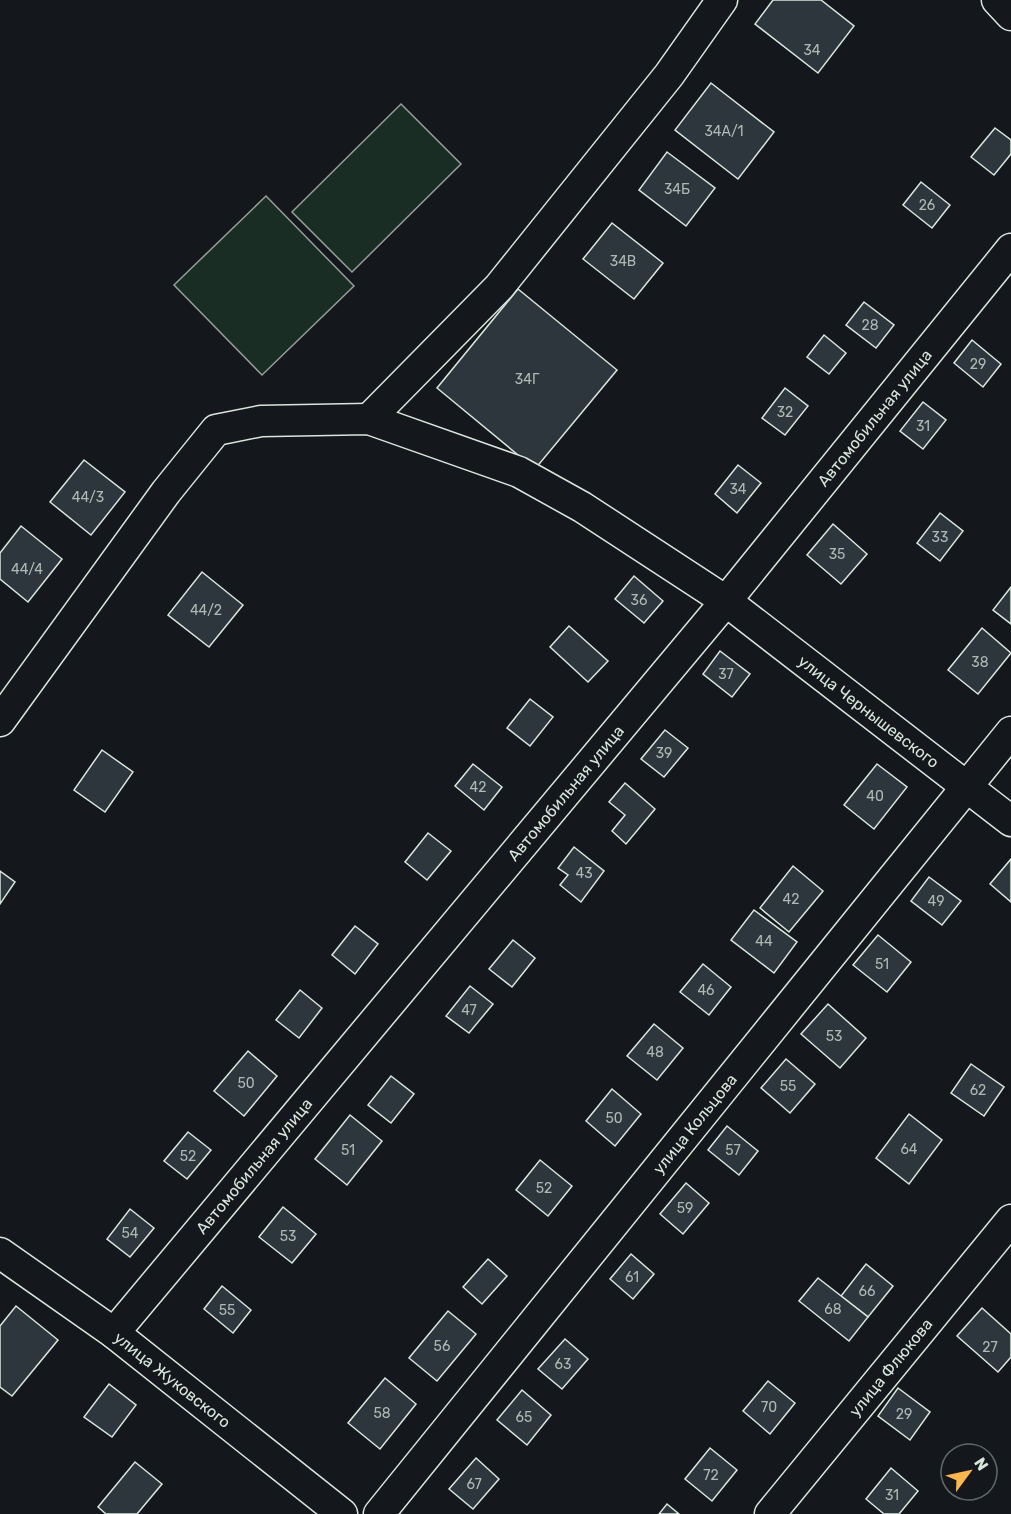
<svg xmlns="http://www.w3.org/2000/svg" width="1011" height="1514" font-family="Rubik,sans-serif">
<rect width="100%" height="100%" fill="#14181c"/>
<g fill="#1a2d24" stroke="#939e99" stroke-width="1.5">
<polygon points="401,104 461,164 352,272 292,212"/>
<polygon points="266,196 354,286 262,375 174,285"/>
</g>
<g fill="#2c363c" stroke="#d8e6dc" stroke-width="1.5">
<polygon points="773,0 821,0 854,26 818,73 755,24"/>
<polygon points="711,83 774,132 738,179 675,130"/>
<polygon points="995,128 1011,140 1011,154 994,175 971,157"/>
<polygon points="667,152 715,188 686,226 639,190"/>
<polygon points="921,182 950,205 932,228 903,205"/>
<polygon points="612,223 663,263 634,299 583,259"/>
<polygon points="518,289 617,370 535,469 437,388"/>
<polygon points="864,302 894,325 876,348 846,325"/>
<polygon points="824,335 846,353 829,374 807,357"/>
<polygon points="972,340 1001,364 983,387 954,363"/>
<polygon points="785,388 808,406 785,435 762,418"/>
<polygon points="923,402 946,420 923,449 900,431"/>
<polygon points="84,460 125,492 91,535 50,502"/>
<polygon points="738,465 761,483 737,513 715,494"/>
<polygon points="940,513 963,531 940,561 917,543"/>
<polygon points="833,524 867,554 841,584 807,555"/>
<polygon points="21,526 62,559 28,602 0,579 0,553"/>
<polygon points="202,572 243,605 209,647 168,615"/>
<polygon points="634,576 663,601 644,623 615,599"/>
<polygon points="1011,587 1011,624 993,610"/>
<polygon points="569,626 608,661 588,682 550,647"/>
<polygon points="982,628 1011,653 978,694 948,670"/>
<polygon points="720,651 750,674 732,697 703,674"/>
<polygon points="530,699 553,717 530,746 507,728"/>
<polygon points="665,730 688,748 664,777 641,759"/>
<polygon points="102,750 133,772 105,812 74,790"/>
<polygon points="473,764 502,787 484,810 455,786"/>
<polygon points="877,764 907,787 874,829 844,805"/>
<polygon points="625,783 655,809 626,844 612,831 625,815 609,802"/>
<polygon points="428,833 451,851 427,880 405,862"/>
<polygon points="574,847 604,871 581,902 560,885 568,875 558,868"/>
<polygon points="1011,859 1011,902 990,884"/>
<polygon points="793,866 823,891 789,932 760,908"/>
<polygon points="0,871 15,882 0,904"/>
<polygon points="929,877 961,901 942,925 911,901"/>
<polygon points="754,910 797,942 774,973 731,940"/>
<polygon points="355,926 378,944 355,974 332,955"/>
<polygon points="878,935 911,962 887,992 853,965"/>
<polygon points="513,940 535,958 512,987 489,969"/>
<polygon points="703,964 731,987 709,1015 680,992"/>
<polygon points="470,986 493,1004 469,1033 446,1016"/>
<polygon points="300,990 322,1008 299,1038 276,1020"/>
<polygon points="828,1004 866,1038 840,1068 801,1034"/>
<polygon points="654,1024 683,1048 657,1080 627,1056"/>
<polygon points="248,1051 277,1076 244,1116 214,1091"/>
<polygon points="786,1059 815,1084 790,1113 761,1088"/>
<polygon points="971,1064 1004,1087 984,1116 951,1093"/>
<polygon points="391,1076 414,1094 391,1123 368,1105"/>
<polygon points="612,1089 641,1114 615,1146 586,1121"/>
<polygon points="909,1114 942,1140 909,1184 876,1158"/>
<polygon points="350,1115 382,1141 347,1185 315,1159"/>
<polygon points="727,1126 758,1151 739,1175 708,1150"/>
<polygon points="188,1132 211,1150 187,1179 164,1161"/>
<polygon points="540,1160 572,1186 548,1216 516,1190"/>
<polygon points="686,1183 709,1203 683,1234 660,1214"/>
<polygon points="283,1207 316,1234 292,1263 259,1237"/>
<polygon points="130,1209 154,1228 130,1257 107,1239"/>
<polygon points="631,1254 654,1274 633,1299 610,1279"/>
<polygon points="488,1259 507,1276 482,1304 463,1287"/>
<polygon points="866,1264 893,1286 868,1317 841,1296"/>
<polygon points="818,1278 868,1317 849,1341 799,1301"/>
<polygon points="222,1286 251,1310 233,1333 204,1309"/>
<polygon points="16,1306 58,1340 12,1396 0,1387 0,1326"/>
<polygon points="982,1308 1011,1334 1011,1357 998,1372 957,1336"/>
<polygon points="448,1311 476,1334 437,1381 409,1358"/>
<polygon points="565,1339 588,1359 562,1389 538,1369"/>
<polygon points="385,1378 416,1404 380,1449 348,1423"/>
<polygon points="768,1381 795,1403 770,1434 743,1411"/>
<polygon points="109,1384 136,1405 112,1437 84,1417"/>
<polygon points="898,1388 930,1412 910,1440 878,1416"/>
<polygon points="522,1390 551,1415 527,1445 497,1420"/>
<polygon points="710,1448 737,1470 712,1501 685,1479"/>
<polygon points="476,1458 499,1479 473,1509 449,1489"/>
<polygon points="135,1462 162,1484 137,1514 106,1514 98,1507"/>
<polygon points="891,1468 918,1491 899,1514 884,1514 866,1499"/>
<polygon points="667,1504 679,1514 659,1514"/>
</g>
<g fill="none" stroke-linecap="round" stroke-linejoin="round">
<defs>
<g id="minor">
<polyline points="997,0 1011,15"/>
<polyline points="369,419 499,287 669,75 722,0"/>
<path id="s1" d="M0,721L166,492L216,430L261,421L369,419L519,472L582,507L726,601L1011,821"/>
<path id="s2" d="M0,1253L114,1333L342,1514"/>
<path id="s3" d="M114,1333L726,601L1011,249"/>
<path id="s4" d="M379,1514L1011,732"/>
<path id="s5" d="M770,1514L1011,1220"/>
</g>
</defs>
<use href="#minor" stroke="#d8e6dc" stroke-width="33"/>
<use href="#minor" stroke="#14181c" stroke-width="30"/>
</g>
<g text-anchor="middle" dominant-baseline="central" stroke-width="4.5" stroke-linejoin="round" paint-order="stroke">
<g font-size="14" fill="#adbab4">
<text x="812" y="50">34</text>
<text x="724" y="131">34А/1</text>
<text x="677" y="189">34Б</text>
<text x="927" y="205">26</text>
<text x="623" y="261">34В</text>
<text x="870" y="325">28</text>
<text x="978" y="364">29</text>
<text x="527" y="379">34Г</text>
<text x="785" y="412">32</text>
<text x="923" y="426">31</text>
<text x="738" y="489">34</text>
<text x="88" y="497">44/3</text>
<text x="940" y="537">33</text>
<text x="837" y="554">35</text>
<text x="27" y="569">44/4</text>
<text x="639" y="600">36</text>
<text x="206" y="610">44/2</text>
<text x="980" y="662">38</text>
<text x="726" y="674">37</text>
<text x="664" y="753">39</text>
<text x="478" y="787">42</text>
<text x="875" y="796">40</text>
<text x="584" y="873">43</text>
<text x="791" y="899">42</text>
<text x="936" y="901">49</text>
<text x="764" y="941">44</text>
<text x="882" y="964">51</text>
<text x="706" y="990">46</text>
<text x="469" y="1010">47</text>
<text x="834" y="1036">53</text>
<text x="655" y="1052">48</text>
<text x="246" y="1083">50</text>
<text x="788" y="1086">55</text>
<text x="978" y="1090">62</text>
<text x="614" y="1118">50</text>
<text x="909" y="1149">64</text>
<text x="348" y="1150">51</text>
<text x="733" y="1150">57</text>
<text x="188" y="1156">52</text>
<text x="544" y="1188">52</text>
<text x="685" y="1208">59</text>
<text x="130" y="1233">54</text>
<text x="288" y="1236">53</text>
<text x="632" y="1277">61</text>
<text x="867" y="1291">66</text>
<text x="833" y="1309">68</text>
<text x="227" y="1310">55</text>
<text x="442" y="1346">56</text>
<text x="990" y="1347">27</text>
<text x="563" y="1364">63</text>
<text x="769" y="1407">70</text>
<text x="382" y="1413">58</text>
<text x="904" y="1414">29</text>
<text x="524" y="1417">65</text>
<text x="711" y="1475">72</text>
<text x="474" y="1484">67</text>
<text x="892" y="1495">31</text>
</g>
<g font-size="16" fill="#d8e6dc" stroke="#14181c">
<text stroke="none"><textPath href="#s3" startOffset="1190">Автомобильная улица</textPath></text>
<text stroke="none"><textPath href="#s1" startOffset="1100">улица Чернышевского</textPath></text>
<text stroke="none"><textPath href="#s3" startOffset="704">Автомобильная улица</textPath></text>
<text stroke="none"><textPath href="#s4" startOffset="502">улица Кольцова</textPath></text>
<text stroke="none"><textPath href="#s3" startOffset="218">Автомобильная улица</textPath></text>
<text stroke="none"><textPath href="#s5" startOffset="190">улица Флюкова</textPath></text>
<text stroke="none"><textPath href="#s2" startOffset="214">улица Жуковского</textPath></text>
</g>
</g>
<g transform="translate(969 1472) rotate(57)"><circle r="28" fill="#14181c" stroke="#626a69" stroke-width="1.5"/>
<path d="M0-4.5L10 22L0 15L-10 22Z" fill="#ffb74d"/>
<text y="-9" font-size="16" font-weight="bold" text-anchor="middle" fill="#d8e6dc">N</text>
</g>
</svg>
